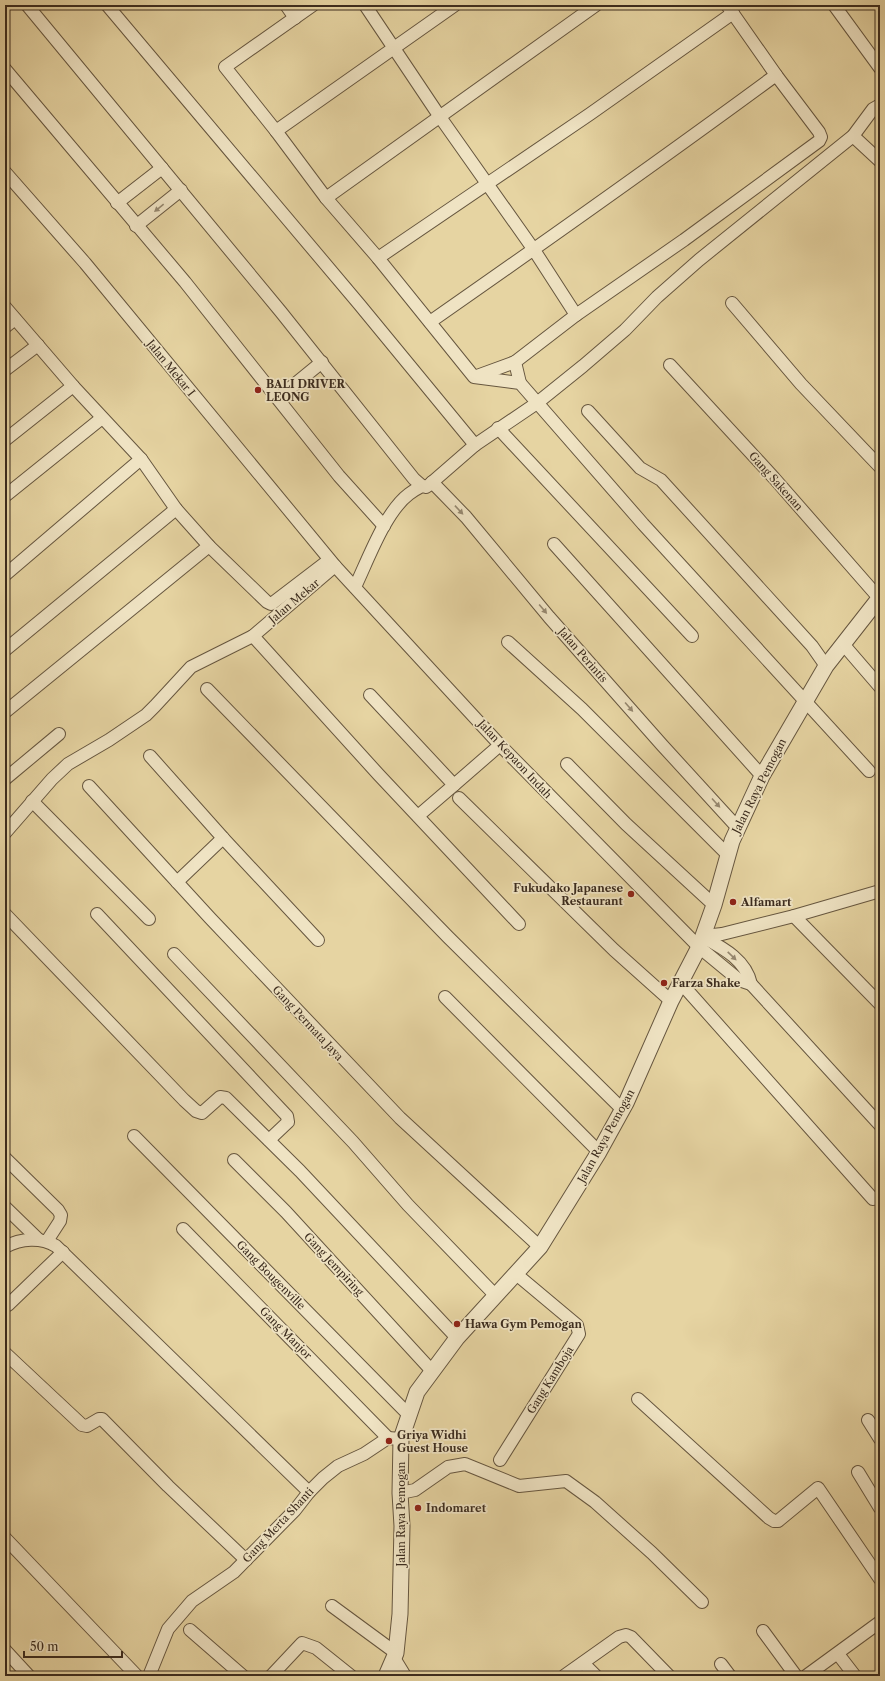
<svg xmlns="http://www.w3.org/2000/svg" width="885" height="1681" font-family="'Libre Caslon Text',serif">
<rect width="100%" height="100%" fill="#e6d4a2"/>
<filter id="stains"><feTurbulence type="fractalNoise" baseFrequency=".005" numOctaves="4"/><feColorMatrix values="0 0 0 0 .2 0 0 0 0 .09 0 0 0 0 .02 0 0 0 .5 -.17"/></filter>
<radialGradient id="worn" r=".72"><stop offset=".6" stop-color="#630" stop-opacity="0"/><stop offset="1" stop-color="#630" stop-opacity=".3"/></radialGradient>
<g fill="none" stroke-linecap="round" stroke-linejoin="round">
<defs>
<g id="minor">
<polyline points="27,5 281,312 414,479 422,486"/>
<polyline points="107,5 359,304 475,445"/>
<polyline points="286,5 295,18"/>
<polyline points="313,5 225,67 276,131 326,198 378,258 474,377 520,383 643,524 869,771"/>
<path d="M365,5L440,117L534,250L576,315L684,240L819,141L821,137L819,132L776,75C662,159 546,241 430,322"/>
<polyline points="727,5 776,75"/>
<polyline points="834,5 880,68"/>
<polyline points="5,69 185,282 339,476 384,526"/>
<polyline points="276,131 455,5"/>
<polyline points="853,136 880,161"/>
<polyline points="5,172 85,263 335,566 500,745 699,947 739,980 751,984"/>
<polyline points="326,198 596,5"/>
<polyline points="117,203 162,168"/>
<polyline points="136,226 181,190"/>
<polyline points="378,258 590,114 733,13"/>
<polyline points="732,303 801,384 880,467"/>
<polyline points="5,307 73,386 141,459 176,509 209,546 267,602 271,604 274,602 329,560"/>
<polyline points="5,327 15,319"/>
<polyline points="670,365 774,478 879,598"/>
<polyline points="5,370 38,345"/>
<polyline points="477,376 515,362"/>
<polyline points="520,383 515,362 576,315"/>
<polyline points="278,398 322,362"/>
<polyline points="588,411 640,468 661,480 812,646 826,666"/>
<polyline points="498,428 692,636"/>
<polyline points="5,440 73,386"/>
<polyline points="432,482 466,517 549,617 662,745 737,827"/>
<polyline points="5,496 102,418"/>
<polyline points="554,544 762,776"/>
<polyline points="5,575 141,459"/>
<path d="M355,587C368,560 385,512 409,494C413,491 418,488 422,486L426,487L429,485L475,445L537,403L583,366L625,330L657,297L699,260L853,136L873,109L880,105"/>
<polyline points="253,636 378,774 519,924"/>
<polyline points="508,642 582,709 728,855"/>
<polyline points="843,644 880,687"/>
<polyline points="5,650 176,509"/>
<polyline points="207,689 448,937 622,1109"/>
<polyline points="370,695 454,785 500,745"/>
<polyline points="5,712 209,546"/>
<polyline points="150,756 223,838 318,940"/>
<polyline points="567,764 626,824 714,905"/>
<polyline points="5,779 59,734"/>
<polyline points="89,786 210,918 400,1118 540,1247"/>
<polyline points="459,798 614,950 671,1001"/>
<polyline points="32,801 149,919"/>
<polyline points="418,816 454,785"/>
<polyline points="5,833 52,779 68,764 109,740 146,715 155,706 191,667 253,636 335,566"/>
<polyline points="177,882 223,838"/>
<polyline points="5,914 184,1100 196,1111 202,1113 220,1097 226,1098 300,1171 457,1338"/>
<polyline points="97,914 287,1116 288,1122 269,1140"/>
<polyline points="794,916 880,1004"/>
<polyline points="704,936 722,934 794,916 880,891"/>
<path d="M703,937C723,948 746,960 751,984L880,1125"/>
<polyline points="174,954 353,1142 408,1205 496,1296"/>
<polyline points="680,982 873,1199"/>
<polyline points="445,997 599,1152"/>
<polyline points="134,1136 408,1414"/>
<polyline points="5,1158 58,1210 61,1215 60,1221 47,1241"/>
<polyline points="234,1160 286,1212 432,1371"/>
<polyline points="5,1207 38,1239"/>
<polyline points="183,1229 388,1438"/>
<path d="M5,1247C21,1238 41,1237 56,1246L309,1492"/>
<polyline points="8,1305 63,1252"/>
<polyline points="5,1353 82,1425 87,1426 99,1419 102,1419 168,1486 246,1560"/>
<polyline points="638,1399 769,1518 774,1521 778,1521 818,1488 880,1579"/>
<polyline points="868,1420 880,1439"/>
<polyline points="500,1460 579,1334 577,1325 516,1274"/>
<polyline points="858,1472 880,1508"/>
<polyline points="400,1493 415,1490 448,1467 465,1464 519,1486 566,1481 595,1502 652,1553 702,1602"/>
<polyline points="5,1538 137,1676"/>
<polyline points="332,1606 396,1653"/>
<polyline points="190,1630 243,1676"/>
<polyline points="763,1631 796,1676"/>
<polyline points="5,1650 29,1676"/>
<polyline points="838,1654 855,1676"/>
<polyline points="394,1658 405,1676"/>
<polyline points="583,1663 596,1676"/>
<polyline points="721,1664 730,1676"/>
<polyline points="149,1676 168,1629 192,1601 234,1572 295,1510 309,1492 323,1478 338,1466 364,1454 388,1438 401,1439"/>
<polyline points="271,1676 302,1643 316,1648 351,1676"/>
<polyline points="564,1676 619,1637 626,1635 631,1637 669,1676"/>
<polyline points="806,1676 880,1622"/>
</g>
<polyline id="tertiary" points="386,1676 396,1653 400,1614 402,1526 400,1493 401,1439 417,1392 457,1338 540,1247 599,1152 626,1103 671,1001 699,947 714,905 732,841 762,776 826,666 880,597"/>
</defs>
<use href="#minor" stroke="#66563f" stroke-width="14"/>
<use href="#tertiary" stroke="#66563f" stroke-width="17"/>
<use href="#minor" stroke="#efe3c3" stroke-width="12"/>
<use href="#tertiary" stroke="#efe3c3" stroke-width="15"/>
</g>
<defs><path id="oneway-solid" d="M-6-.8H1V-3.2L6.5 0L1 3.2V.8H-6Z"/></defs>
<g fill="#968870">
<use href="#oneway-solid" transform="translate(159 208) rotate(141)"/>
<use href="#oneway-solid" transform="translate(459 510) rotate(47)"/>
<use href="#oneway-solid" transform="translate(543 609) rotate(50)"/>
<use href="#oneway-solid" transform="translate(629 707) rotate(49)"/>
<use href="#oneway-solid" transform="translate(716 803) rotate(48)"/>
<use href="#oneway-solid" transform="translate(732 956) rotate(44)"/>
</g>
<g fill="#8f2418" stroke="#efe3c3" stroke-width="1.5">
<circle cx="258" cy="390" r="4"/>
<circle cx="631" cy="894" r="4"/>
<circle cx="733" cy="902" r="4"/>
<circle cx="664" cy="983" r="4"/>
<circle cx="457" cy="1324" r="4"/>
<circle cx="389" cy="1441" r="4"/>
<circle cx="418" cy="1508" r="4"/>
</g>
<g text-anchor="middle" dominant-baseline="central" stroke-width="3.5" stroke-linejoin="round" paint-order="stroke">
<g font-size="11" fill="#3c2c1e" stroke="#efe3c3">
<text transform="translate(171 368) rotate(51)">Jalan Mekar I</text>
<text transform="translate(776 481) rotate(48)">Gang Sakenan</text>
<text transform="translate(294 601) rotate(-40)">Jalan Mekar</text>
<text transform="translate(583 655) rotate(49)">Jalan Perintis</text>
<text transform="translate(515 759) rotate(47)">Jalan Kepaon Indah</text>
<text transform="translate(759 786) rotate(-63)">Jalan Raya Pemogan</text>
<text transform="translate(308 1023) rotate(47)">Gang Permata Jaya</text>
<text transform="translate(606 1136) rotate(-61)">Jalan Raya Pemogan</text>
<text transform="translate(334 1264) rotate(47)">Gang Jempiring</text>
<text transform="translate(271 1275) rotate(45)">Gang Bougenville</text>
<text transform="translate(286 1333) rotate(45)">Gang Manjor</text>
<text transform="translate(550 1380) rotate(-58)">Gang Kamboja</text>
<text transform="translate(401 1514) rotate(-90)">Jalan Raya Pemogan</text>
<text transform="translate(278 1525) rotate(-47)">Gang Merta Shanti</text>
</g>
<g font-size="11" font-weight="bold" fill="#3c2c1e" stroke="#efe3c3" text-anchor="start">
<text x="266" y="384">BALI DRIVER<tspan x="266" dy="13">LEONG</tspan></text>
<text x="623" y="888" text-anchor="end">Fukudako Japanese<tspan x="623" dy="13">Restaurant</tspan></text>
<text x="741" y="902">Alfamart</text>
<text x="672" y="983">Farza Shake</text>
<text x="465" y="1324">Hawa Gym Pemogan</text>
<text x="397" y="1435">Griya Widhi<tspan x="397" dy="13">Guest House</tspan></text>
<text x="426" y="1508">Indomaret</text>
</g>
</g>
<rect width="885" height="1681" fill="none" stroke="#e6d4a2" stroke-width="20"/>
<rect x="6" y="6" width="873" height="1669" fill="none" stroke="#3c2c1e" stroke-width="2"/>
<rect x="10" y="10" width="865" height="1661" fill="none" stroke="#3c2c1e"/>
<path d="M24 1651v6h98v-6" fill="none" stroke="#3c2c1e" stroke-width="2"/>
<text x="30" y="1651" font-size="12" fill="#3c2c1e" stroke="#efe3c3" stroke-width="3" paint-order="stroke">50 m</text>
<rect width="100%" height="100%" filter="url(#stains)"/>
<rect width="100%" height="100%" fill="url(#worn)"/>
</svg>
